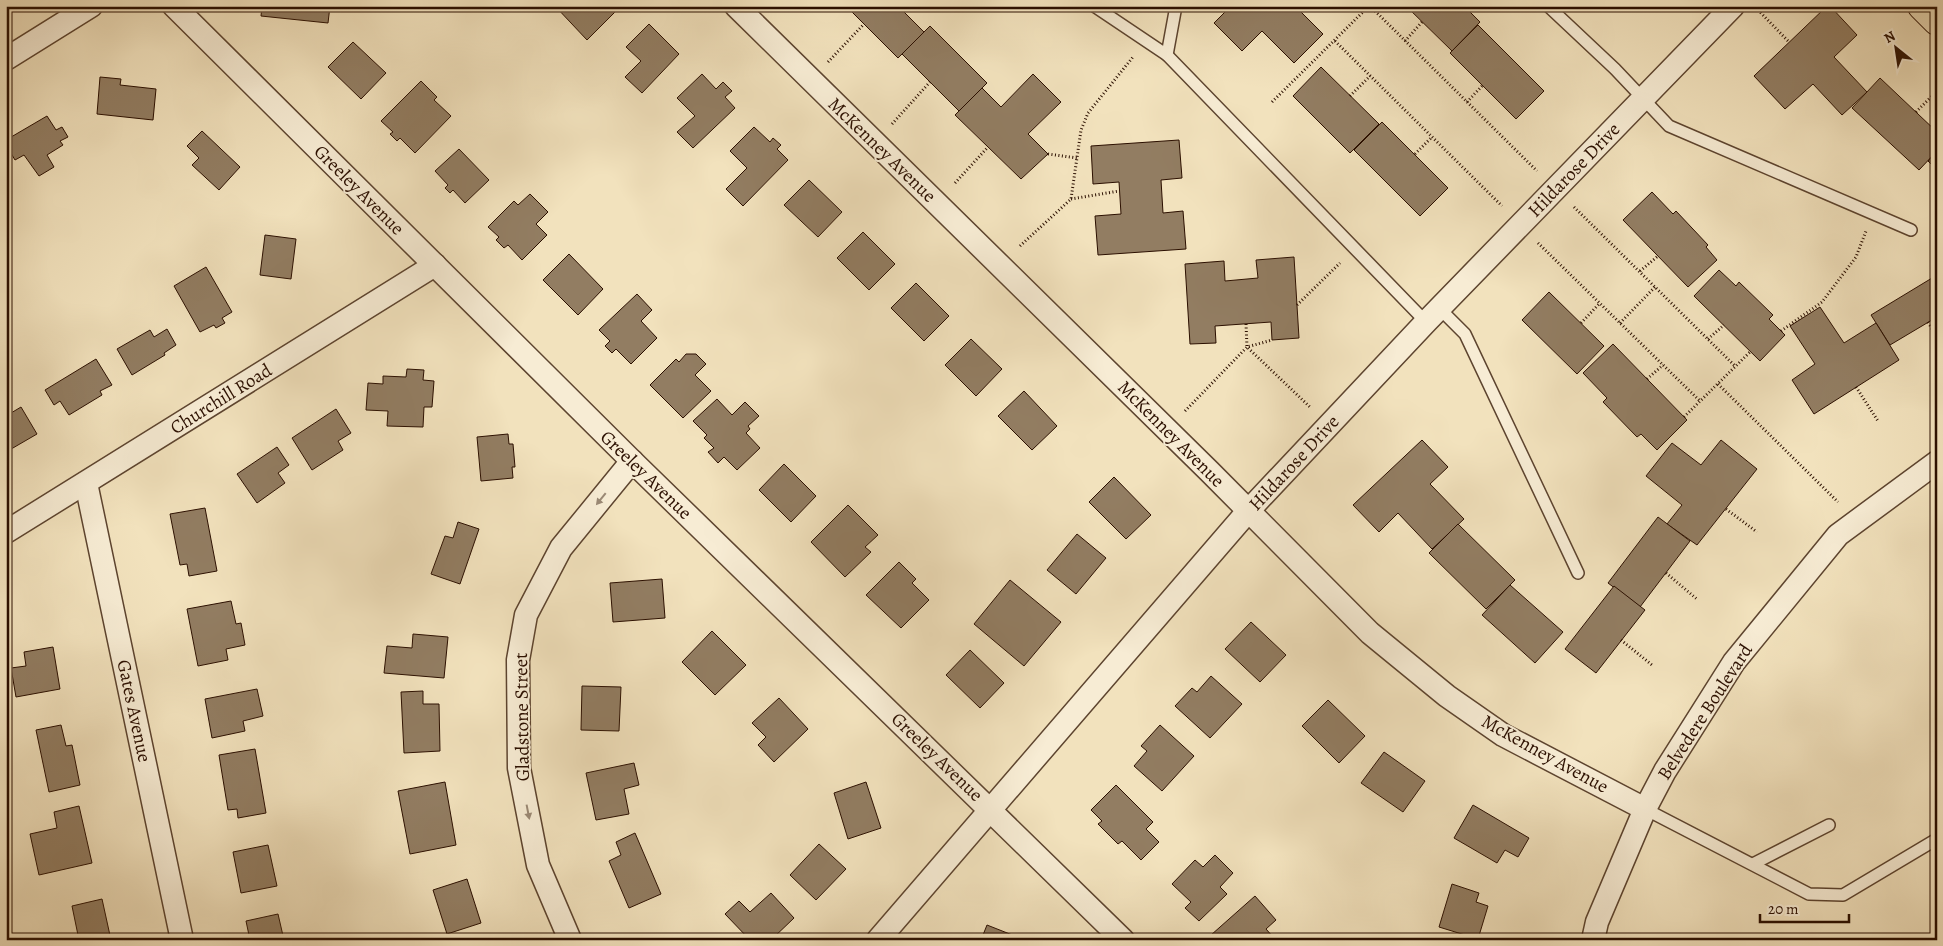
<svg xmlns="http://www.w3.org/2000/svg" width="1943" height="946" font-family="Alegreya,serif">
<rect width="100%" height="100%" fill="#f2e2bd"/>
<filter id="stains"><feTurbulence type="fractalNoise" baseFrequency=".004" numOctaves="4"/><feColorMatrix values="0 0 0 0 .2 0 0 0 0 .09 0 0 0 0 .02 0 0 0 .5 -.17"/></filter>
<radialGradient id="worn" r=".72"><stop offset=".6" stop-color="#630" stop-opacity="0"/><stop offset="1" stop-color="#630" stop-opacity=".3"/></radialGradient>
<g fill="#927d62" stroke="#2b0f00">
<polygon points="262,6 330,6 328,23 261,16"/>
<polygon points="555,6 621,6 587,40"/>
<polygon points="846,6 910,6 904,12 924,32 898,58"/>
<polygon points="1231,6 1295,6 1323,34 1294,63 1262,31 1242,51 1214,23"/>
<polygon points="1406,6 1464,6 1480,22 1452,51"/>
<polygon points="1827,6 1830,6 1857,35 1834,57 1867,92 1842,115 1813,84 1785,109 1754,76"/>
<polygon points="649,24 679,54 642,93 625,77 641,61 626,47"/>
<polygon points="1478,25 1544,91 1516,119 1450,53"/>
<polygon points="930,26 987,83 959,111 902,54"/>
<polygon points="353,42 386,73 361,99 328,67"/>
<polygon points="1321,67 1379,124 1350,153 1293,96"/>
<polygon points="702,74 716,89 723,82 732,91 725,97 735,108 693,148 677,132 695,116 677,98"/>
<polygon points="1033,74 1061,102 1028,134 1048,154 1021,179 955,115 982,88 1001,107"/>
<polygon points="100,77 121,79 120,85 156,89 153,120 97,114"/>
<polygon points="1880,78 1937,132 1937,151 1919,170 1852,108"/>
<polygon points="421,81 437,97 434,100 451,116 415,153 400,138 397,141 390,134 393,132 381,121"/>
<polygon points="47,116 56,130 62,127 68,137 60,141 63,145 47,155 54,167 39,176 24,155 15,160 6,145 6,140"/>
<polygon points="1382,122 1448,188 1420,216 1354,150"/>
<polygon points="754,127 770,142 773,138 781,145 777,149 788,160 743,206 726,189 747,168 730,151"/>
<polygon points="202,131 240,167 219,190 192,165 199,158 187,146"/>
<polygon points="1179,140 1182,178 1161,180 1163,213 1183,211 1186,249 1098,255 1095,216 1121,214 1119,182 1093,184 1091,146"/>
<polygon points="459,149 489,180 465,203 453,190 450,193 445,188 448,185 435,171"/>
<polygon points="1937,151 1937,170 1928,161"/>
<polygon points="809,180 842,212 818,237 784,205"/>
<polygon points="1652,192 1673,214 1676,211 1708,245 1706,247 1717,260 1688,287 1623,220"/>
<polygon points="530,194 548,212 536,224 547,235 522,260 508,245 504,248 496,240 499,237 488,227 514,201 518,205"/>
<polygon points="863,232 895,264 869,290 837,258"/>
<polygon points="265,235 296,239 291,279 260,275"/>
<polygon points="569,254 603,289 578,315 543,280"/>
<polygon points="1294,257 1299,338 1272,340 1271,322 1215,326 1216,343 1190,344 1185,264 1224,261 1225,281 1258,278 1256,260"/>
<polygon points="206,267 232,312 222,318 225,323 216,328 214,325 200,332 174,286"/>
<polygon points="1719,270 1736,286 1739,282 1773,315 1769,319 1785,335 1760,361 1694,296"/>
<polygon points="1937,275 1937,317 1890,345 1871,315"/>
<polygon points="916,283 949,316 924,341 891,308"/>
<polygon points="1549,292 1604,346 1577,374 1522,320"/>
<polygon points="637,294 652,310 641,321 657,338 631,364 616,349 612,353 605,346 610,341 599,330"/>
<polygon points="1820,307 1844,343 1876,323 1899,360 1814,414 1792,380 1815,364 1790,326"/>
<polygon points="167,329 176,345 164,353 165,355 132,375 117,349 150,330 154,337"/>
<polygon points="971,339 1002,369 976,396 945,365"/>
<polygon points="1613,344 1687,420 1657,450 1641,434 1637,437 1603,402 1607,398 1583,373"/>
<polygon points="686,354 696,354 706,364 695,375 711,391 683,418 650,385 676,359 679,362"/>
<polygon points="96,359 112,385 100,391 102,395 69,415 60,401 54,405 45,390"/>
<polygon points="407,369 424,370 423,380 434,381 432,407 424,407 423,427 387,426 388,411 366,410 368,383 383,384 383,376 406,377"/>
<polygon points="1024,391 1057,426 1032,450 998,416"/>
<polygon points="717,399 732,415 745,402 759,416 748,426 750,429 746,433 760,448 737,470 724,457 718,463 708,452 714,448 704,438 707,435 693,421"/>
<polygon points="21,407 37,434 6,452 6,416"/>
<polygon points="336,409 351,433 338,441 343,450 312,470 292,438"/>
<polygon points="508,434 509,444 513,444 515,467 512,467 513,478 481,481 477,437"/>
<polygon points="1422,440 1448,467 1430,484 1464,519 1432,549 1398,513 1379,532 1353,505"/>
<polygon points="1721,440 1757,469 1697,545 1667,524 1682,505 1646,476 1672,443 1701,465"/>
<polygon points="277,447 289,465 278,473 285,483 257,503 237,474"/>
<polygon points="784,464 816,496 791,522 759,490"/>
<polygon points="1114,477 1151,515 1126,539 1089,502"/>
<polygon points="848,505 878,535 865,547 871,552 845,577 811,542"/>
<polygon points="205,508 217,571 189,576 187,564 180,565 170,514"/>
<polygon points="1658,517 1690,541 1640,607 1608,583"/>
<polygon points="458,522 479,529 460,584 431,574 445,536 453,538"/>
<polygon points="1458,524 1515,580 1486,609 1429,553"/>
<polygon points="1077,534 1106,558 1076,594 1047,570"/>
<polygon points="899,562 916,579 912,583 929,600 901,628 866,595"/>
<polygon points="662,579 665,618 613,622 610,583"/>
<polygon points="1010,580 1061,622 1024,666 974,624"/>
<polygon points="1510,585 1563,632 1535,663 1482,615"/>
<polygon points="1614,586 1645,610 1596,673 1565,649"/>
<polygon points="231,601 236,624 241,623 245,645 226,649 228,660 198,666 187,609"/>
<polygon points="1251,622 1286,655 1260,682 1225,649"/>
<polygon points="712,631 746,665 715,695 682,662"/>
<polygon points="413,634 448,637 444,678 384,673 387,646 412,648"/>
<polygon points="53,647 60,689 16,697 11,668 26,666 24,652"/>
<polygon points="970,650 1004,683 980,708 946,675"/>
<polygon points="1211,676 1242,704 1210,738 1175,706 1192,688 1197,692"/>
<polygon points="582,686 621,687 619,731 581,730"/>
<polygon points="257,689 263,716 243,721 245,731 212,738 205,699"/>
<polygon points="423,691 423,704 439,704 440,751 404,753 401,692"/>
<polygon points="779,698 808,729 774,762 758,745 766,737 752,723"/>
<polygon points="1328,700 1365,736 1339,763 1302,726"/>
<polygon points="61,725 66,746 72,745 80,785 49,792 36,730"/>
<polygon points="1160,725 1194,756 1162,791 1134,766 1147,751 1141,746"/>
<polygon points="255,749 266,813 238,818 237,809 228,810 219,755"/>
<polygon points="1384,752 1425,781 1403,812 1361,783"/>
<polygon points="634,763 639,785 624,789 629,814 596,820 586,773"/>
<polygon points="445,782 456,845 410,854 398,791"/>
<polygon points="866,782 881,828 848,839 834,793"/>
<polygon points="1116,785 1153,822 1146,829 1159,842 1141,860 1122,841 1118,844 1098,824 1102,821 1091,810"/>
<polygon points="1473,805 1529,838 1518,857 1505,850 1497,863 1454,838"/>
<polygon points="79,806 92,863 39,875 30,834 57,828 54,812"/>
<polygon points="635,833 661,894 629,908 609,861 621,855 616,842"/>
<polygon points="819,844 846,869 816,900 790,875"/>
<polygon points="268,845 277,886 241,893 233,852"/>
<polygon points="1215,855 1233,873 1220,887 1227,894 1199,921 1185,908 1191,902 1172,884 1195,860 1203,867"/>
<polygon points="467,879 481,923 447,934 433,890"/>
<polygon points="1452,884 1479,893 1476,902 1488,906 1478,939 1439,927"/>
<polygon points="771,893 794,918 771,940 750,940 725,914 739,901 750,912"/>
<polygon points="1255,896 1276,920 1266,929 1274,938 1216,940 1211,935"/>
<polygon points="102,899 111,940 79,940 72,906"/>
<polygon points="278,914 284,940 250,940 246,921"/>
<polygon points="987,925 1025,940 981,940"/>
<rect x="676" y="938" width="23" height="2"/>
</g>
<g fill="none" stroke-linecap="round" stroke-linejoin="round">
<defs>
<g id="lane">
<polyline points="1094,6 1167,55 1426,322"/>
<polyline points="1548,6 1615,69 1669,126 1911,230"/>
<polyline points="1167,55 1176,6"/>
<polyline points="1439,308 1465,334 1578,573"/>
<polyline points="1645,809 1809,894 1843,895 1937,839"/>
<polyline points="1753,864 1829,825"/>
</g>
<g id="street">
<polyline points="174,6 632,461 1123,940"/>
<polyline points="736,6 1209,471 1370,633 1447,696 1503,735 1645,809"/>
<polyline points="6,59 91,6"/>
<polyline points="86,483 182,940"/>
<polyline points="6,532 435,265"/>
<polyline points="570,940 538,865 519,768 518,660 526,615 561,548 632,461"/>
<polyline points="878,940 1249,510 1426,322 1733,6"/>
<polyline points="1593,940 1597,922 1645,809 1665,771 1734,662 1838,535 1937,462"/>
</g>
<polyline id="primary" points="1922,6 1937,21"/>
</defs>
<use href="#lane" stroke="#5d442f" stroke-width="14"/>
<use href="#street" stroke="#5d442f" stroke-width="25"/>
<use href="#primary" stroke="#2b0f00" stroke-width="30"/>
<g stroke="#2b0f00" stroke-width="3" stroke-dasharray="1 2.5" stroke-linecap="butt">
<polyline points="1370,6 1537,171"/>
<polyline points="1758,10 1789,42"/>
<polyline points="1335,41 1502,206"/>
<polyline points="1405,41 1422,22"/>
<polyline points="828,62 864,24"/>
<polyline points="1350,96 1370,76"/>
<polyline points="1272,102 1369,6"/>
<polyline points="1467,102 1482,86"/>
<polyline points="1916,112 1937,91"/>
<polyline points="892,124 930,82"/>
<polyline points="1048,154 1077,158"/>
<polyline points="1415,154 1432,137"/>
<polyline points="955,183 988,147"/>
<polyline points="1071,199 1119,191"/>
<polyline points="1574,207 1735,366"/>
<polyline points="1538,243 1700,401"/>
<polyline points="1020,246 1071,199 1081,130 1088,113 1133,57"/>
<polyline points="1640,271 1658,256"/>
<polyline points="1297,305 1340,263"/>
<polyline points="1928,322 1937,337"/>
<polyline points="1581,323 1600,303"/>
<polyline points="1620,323 1655,287"/>
<polyline points="1246,324 1247,347 1311,408"/>
<polyline points="1781,331 1822,302 1856,257 1866,231"/>
<polyline points="1708,339 1724,325"/>
<polyline points="1647,379 1663,365"/>
<polyline points="1718,384 1838,502"/>
<polyline points="1856,387 1878,421"/>
<polyline points="1185,411 1247,347 1272,340"/>
<polyline points="1684,417 1751,351"/>
<polyline points="1726,509 1757,532"/>
<polyline points="1666,573 1698,600"/>
<polyline points="1621,640 1652,665"/>
</g>
<use href="#lane" stroke="#f7ecd4" stroke-width="11"/>
<use href="#street" stroke="#f7ecd4" stroke-width="22"/>
<use href="#primary" stroke="#f2e2bd" stroke-width="28"/>
</g>
<defs><path id="oneway-solid" d="M-6-.8H1V-3.2L6.5 0L1 3.2V.8H-6Z" transform="scale(1.25)"/></defs>
<g fill="#9b8975">
<use href="#oneway-solid" transform="translate(601 499) rotate(129)"/>
<use href="#oneway-solid" transform="translate(528 812) rotate(79)"/>
</g>
<g text-anchor="middle" dominant-baseline="central" stroke-width="4" stroke-linejoin="round" paint-order="stroke">
<g font-size="19" fill="#2b0f00" stroke="#f7ecd4">
<text transform="translate(882 150) rotate(44)">McKenney Avenue</text>
<text transform="translate(1574 170) rotate(-46)">Hildarose Drive</text>
<text transform="translate(359 190) rotate(45)">Greeley Avenue</text>
<text transform="translate(221 399) rotate(-32)">Churchill Road</text>
<text transform="translate(1171 434) rotate(45)">McKenney Avenue</text>
<text transform="translate(1294 463) rotate(-47)">Hildarose Drive</text>
<text transform="translate(646 475) rotate(44)">Greeley Avenue</text>
<text transform="translate(134 711) rotate(78)">Gates Avenue</text>
<text transform="translate(1705 712) rotate(-57)">Belvedere Boulevard</text>
<text transform="translate(522 717) rotate(-91)">Gladstone Street</text>
<text transform="translate(1545 754) rotate(29)">McKenney Avenue</text>
<text transform="translate(937 757) rotate(44)">Greeley Avenue</text>
</g>
</g>
<rect width="1943" height="946" fill="none" stroke="#f2e2bd" stroke-width="25"/>
<rect x="8" y="8" width="1928" height="931" fill="none" stroke="#2b0f00" stroke-width="2.5"/>
<rect x="12" y="12" width="1918" height="921" fill="none" stroke="#2b0f00"/>
<g transform="translate(1896 48) rotate(330)" stroke="#f7ecd4" stroke-width="4" paint-order="stroke">
<path d="M0-4L9 19L0 12L-9 19Z" fill="#2b0f00"/>
<text y="-8" font-size="14" font-weight="bold" text-anchor="middle" fill="#2b0f00">N</text>
</g>
<path d="M1760 914v8h89v-8" fill="none" stroke="#2b0f00" stroke-width="2.5"/>
<text x="1768" y="914" font-size="15" fill="#2b0f00" stroke="#f7ecd4" stroke-width="4" paint-order="stroke">20 m</text>
<rect width="100%" height="100%" filter="url(#stains)"/>
<rect width="100%" height="100%" fill="url(#worn)"/>
</svg>
